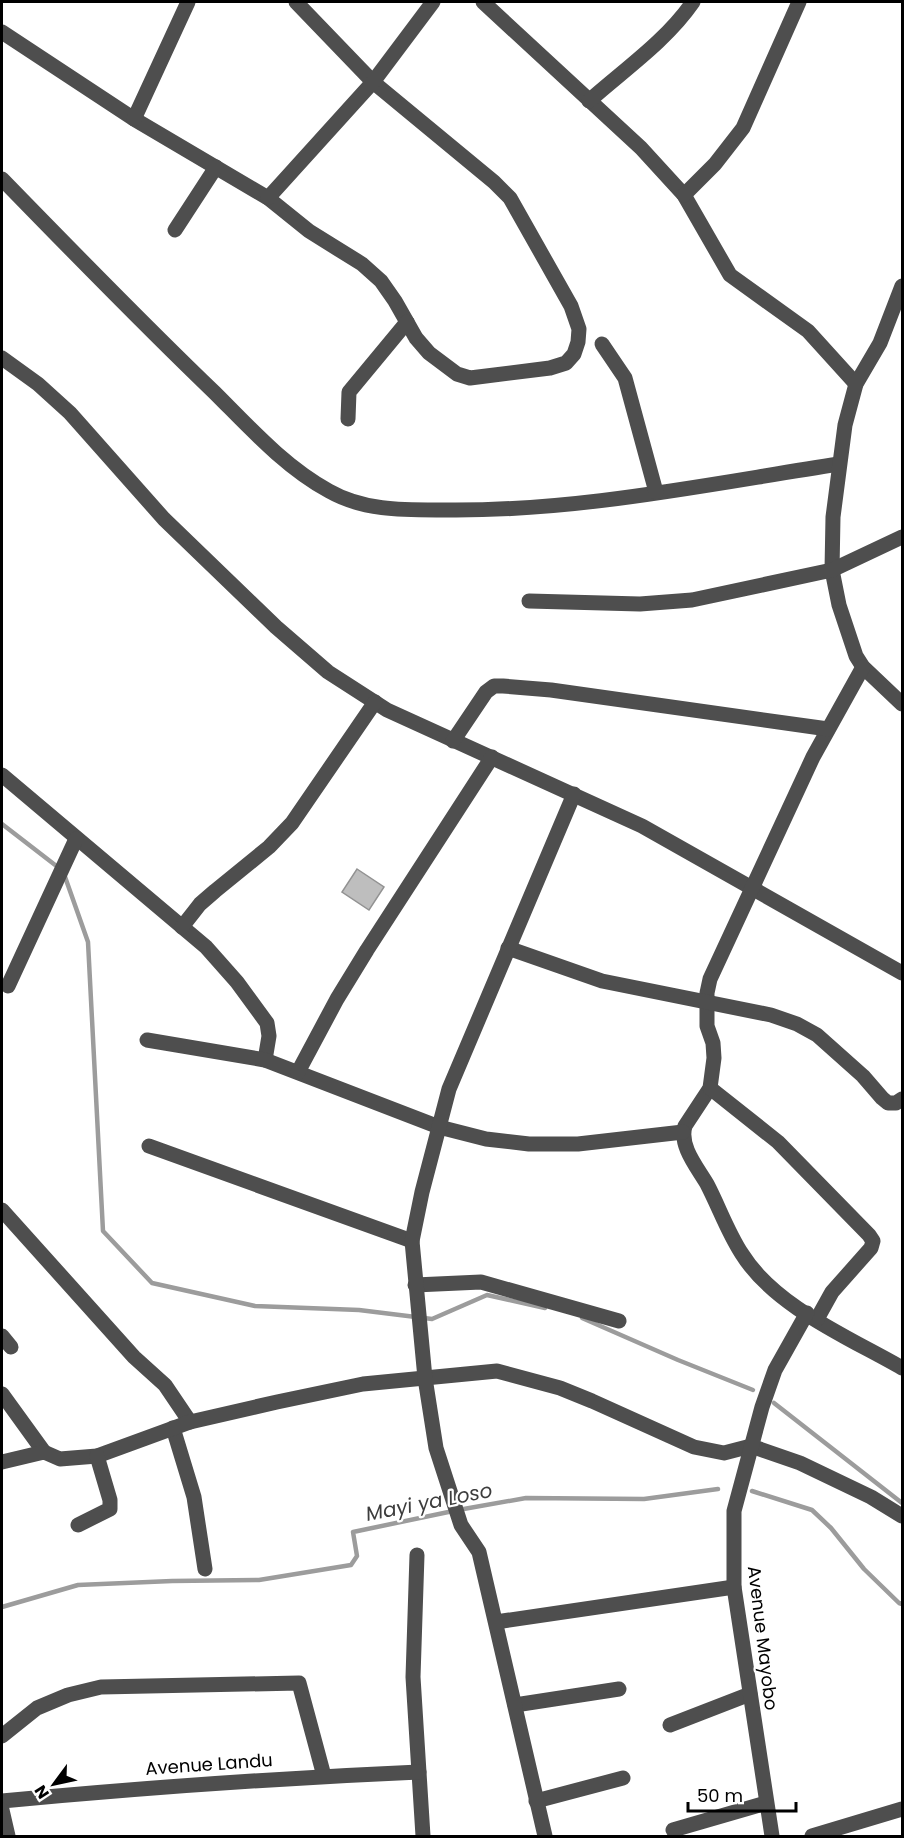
<svg xmlns="http://www.w3.org/2000/svg" width="904" height="1838" font-family="Poppins,sans-serif">
<rect width="100%" height="100%" fill="#fff"/>
<g fill="none" stroke-linecap="round" stroke-linejoin="round">
<g stroke="#9c9c9c" stroke-width="4.5">
<polyline points="2,824 59,868"/>
<polyline points="64,874 88,942 103,1231 152,1283 255,1306 359,1310 432,1319 487,1295 545,1308"/>
<polyline points="582,1318 678,1360 753,1390"/>
<polyline points="774,1403 902,1503"/>
<polyline points="752,1491 812,1510 831,1528 864,1569 899,1603 902,1604"/>
<polyline points="2,1607 78,1585 172,1581 259,1580 351,1565 357,1556 353,1532 458,1510 526,1498 644,1499 718,1489"/>
</g>
</g>
<polygon fill="#bebebe" stroke="#929292" stroke-width="1.5" points="357,869 384,887 369,910 342,892"/>
<g fill="none" stroke-linecap="round" stroke-linejoin="round">
<g stroke="#4e4e4e" stroke-width="15">
<polyline points="483,2 641,148 684,195 730,275 808,331 856,384"/>
<polyline points="2,32 134,119 268,198 309,231 362,264 381,281 395,301 416,338 429,353 457,374 470,378 550,368 566,363 574,354 578,342 579,329 571,306 510,198 494,182 373,82 296,2"/>
<path d="M589,101C625,69 666,41 693,2"/>
<polyline points="134,119 188,2"/>
<path d="M2,179C72,251 142,323 215,393C250,428 285,467 329,491C364,511 404,510 443,510C576,512 708,484 839,464"/>
<polyline points="684,195 715,164 743,128 799,2"/>
<polyline points="268,198 373,82 433,2"/>
<polyline points="175,230 216,167"/>
<polyline points="902,286 880,343 856,384 845,425 833,517 832,570 839,605 856,656 863,667 902,704"/>
<polyline points="602,344 625,378 656,492"/>
<polyline points="2,358 38,384 70,413 164,519 276,627 328,672 387,710 642,826 902,973"/>
<polyline points="348,419 349,392 407,322"/>
<polyline points="529,601 640,604 692,600 832,570 902,537"/>
<path d="M863,667L813,757L710,979L707,993V1026L713,1043L714,1058L710,1088L685,1126C679,1146 697,1167 707,1184C719,1207 728,1233 742,1254C775,1307 850,1338 902,1368"/>
<polyline points="453,741 486,692 494,686 503,686 551,690 828,729"/>
<polyline points="2,775 206,947 237,982 267,1023 269,1036 265,1060"/>
<polyline points="182,927 200,904 215,891 269,847 292,823 375,702"/>
<polyline points="508,948 602,981 771,1015 797,1024 817,1035 863,1076 882,1098 888,1103 896,1103 902,1099"/>
<polyline points="8,986 76,839"/>
<polyline points="147,1040 265,1060 439,1127 486,1139 529,1144 578,1144 683,1132"/>
<polyline points="298,1072 337,999 367,950 492,757"/>
<polyline points="710,1088 778,1142 869,1235 873,1241 871,1248 832,1292 817,1319"/>
<polyline points="149,1146 412,1241"/>
<polyline points="2,1210 134,1357 165,1385 190,1422"/>
<polyline points="415,1285 481,1282 619,1321"/>
<polyline points="2,1336 11,1347"/>
<polyline points="2,1394 44,1452"/>
<polyline points="173,1428 194,1497 205,1569"/>
<polyline points="2,1462 44,1452 60,1459 97,1456 190,1422 277,1402 363,1384 497,1371 560,1388 592,1401 694,1447 724,1453 751,1446 800,1463 871,1497 902,1516"/>
<polyline points="78,1525 110,1509 110,1500 97,1456"/>
<polyline points="417,1555 413,1677 423,1836"/>
<polyline points="496,1622 734,1587"/>
<polyline points="515,1705 619,1689"/>
<polyline points="670,1725 750,1694"/>
<polyline points="2,1736 37,1708 68,1695 101,1687 299,1683 324,1776"/>
<path d="M2,1801C140,1788 279,1778 419,1772"/>
<polyline points="536,1801 623,1778"/>
<polyline points="2,1810 8,1836"/>
<polyline points="673,1830 766,1803"/>
<polyline points="545,1836 479,1552 461,1525 436,1448 425,1378 412,1241 422,1192 449,1089 574,794"/>
<polyline points="772,1836 734,1587 734,1511 762,1407 775,1370 807,1313"/>
<polyline points="812,1836 902,1809"/>
</g>
</g>
<g text-anchor="middle" dominant-baseline="central" stroke-width="4.5" stroke-linejoin="round" paint-order="stroke">
<g font-size="18" fill="#000" stroke="#fff">
<text transform="translate(763 1638) rotate(83)">Avenue Mayobo</text>
<text transform="translate(209 1764) rotate(-4)">Avenue Landu</text>
</g>
<g font-size="20" font-style="italic" fill="#3d3d3d" stroke="#fff">
<text transform="translate(429 1502) rotate(-11)">Mayi ya Loso</text>
</g>
</g>
<rect width="904" height="1838" fill="none" stroke="#000000" stroke-width="6"/>
<g transform="translate(54 1784) rotate(237)" stroke="#ffffff" stroke-width="4.5" paint-order="stroke">
<path d="M0-4.5L10 22L0 15L-10 22Z" fill="#000000"/>
<text y="-9" font-size="16" font-weight="bold" text-anchor="middle" fill="#000000">N</text>
</g>
<path d="M688 1802v9h108v-9" fill="none" stroke="#000000" stroke-width="3"/>
<text x="697" y="1802" font-size="18" fill="#000000" stroke="#ffffff" stroke-width="4.5" paint-order="stroke">50 m</text>
</svg>
